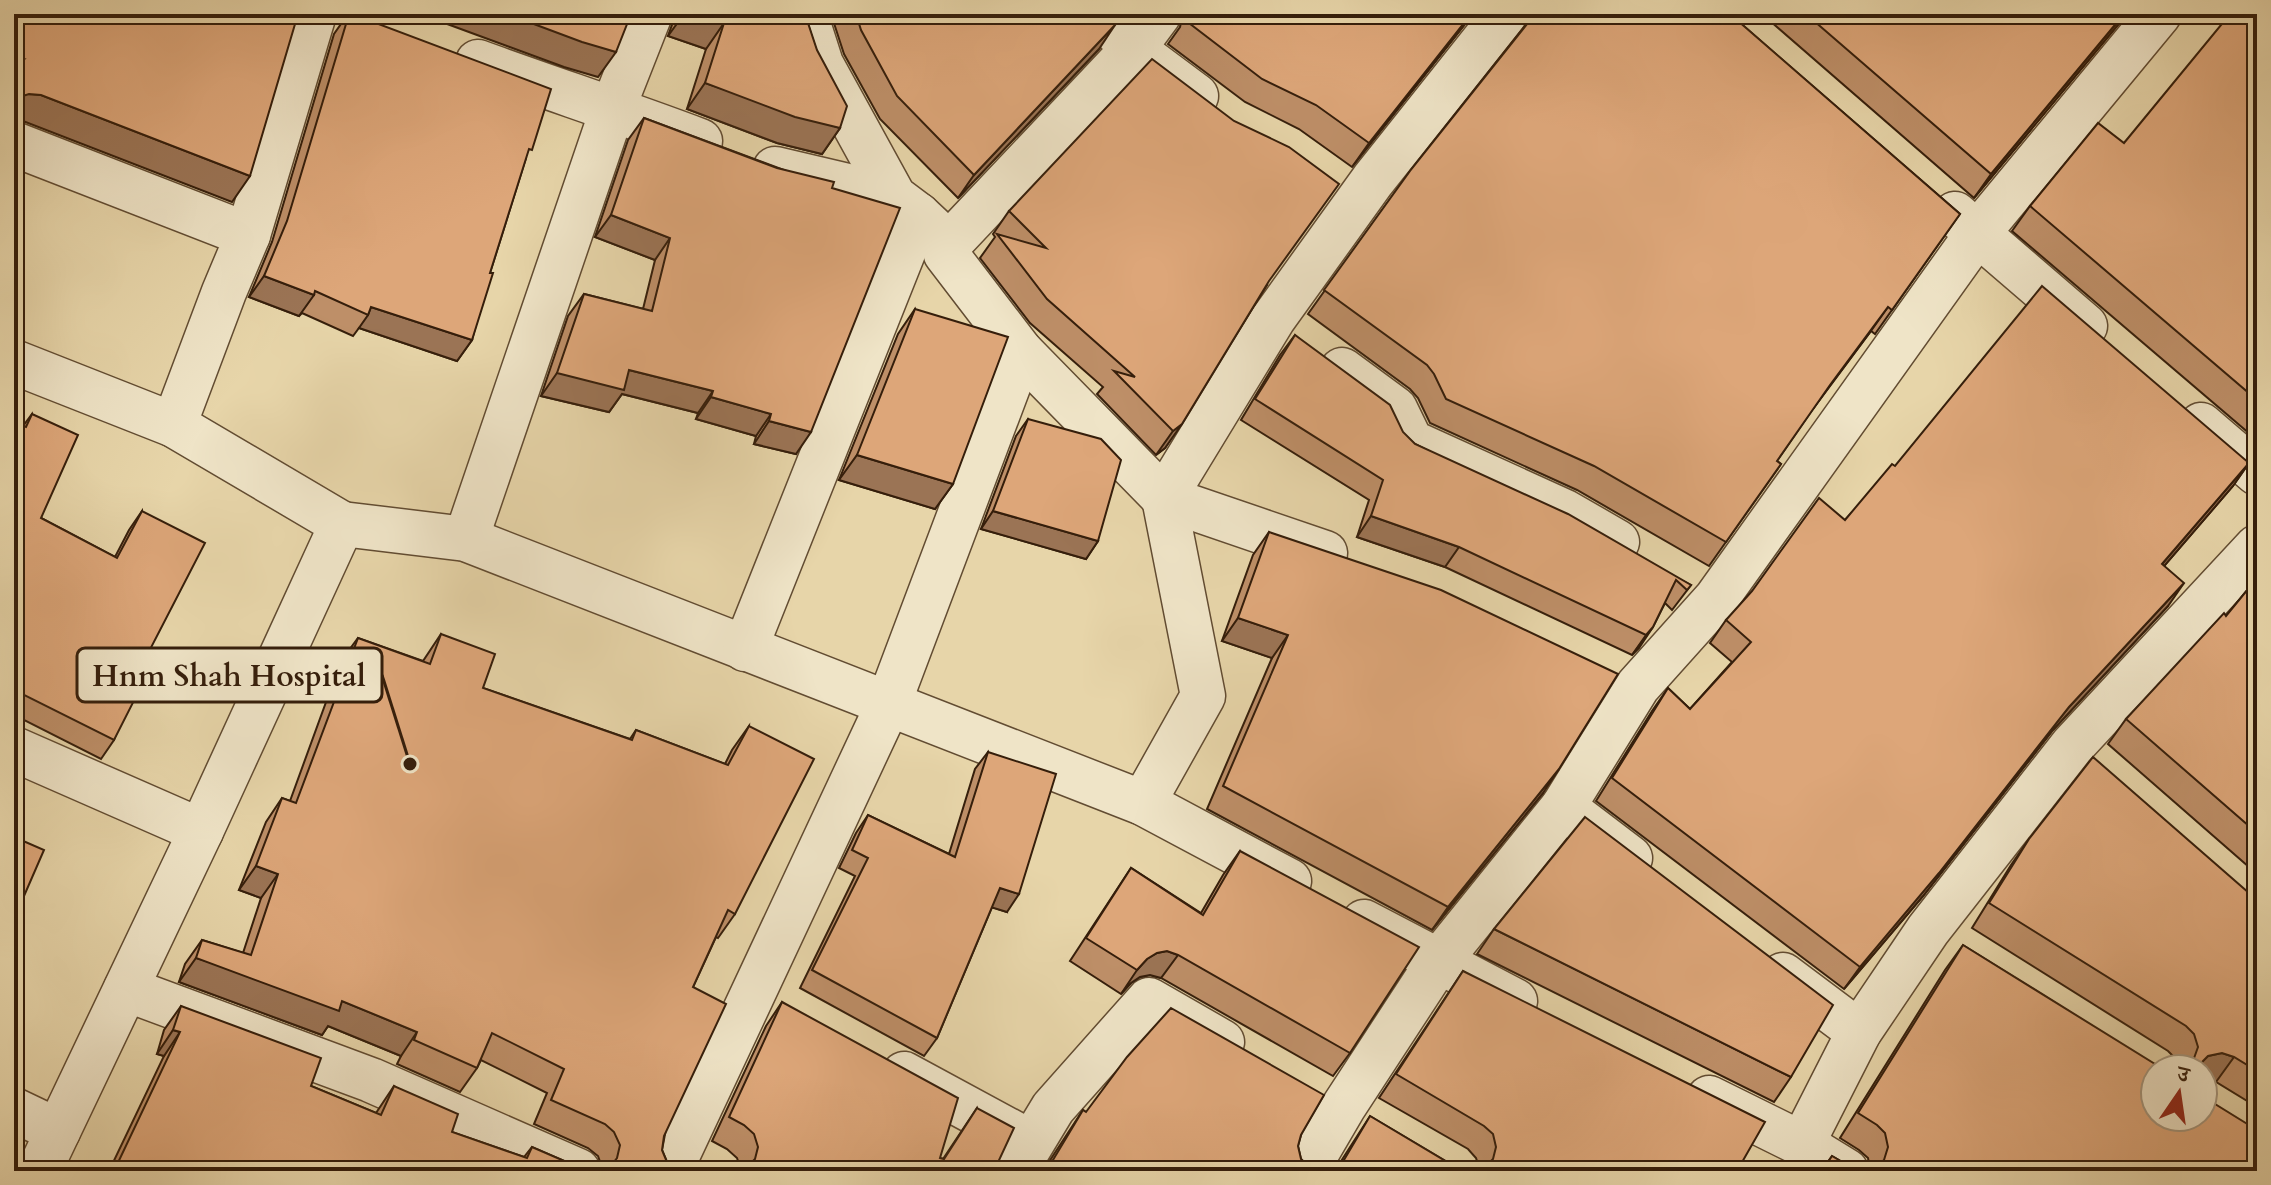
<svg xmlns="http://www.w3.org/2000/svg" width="2271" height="1185" font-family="Cardo,'Noto Serif Devanagari',serif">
<rect width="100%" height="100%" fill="#e7d5a9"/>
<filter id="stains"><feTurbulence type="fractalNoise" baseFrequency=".0025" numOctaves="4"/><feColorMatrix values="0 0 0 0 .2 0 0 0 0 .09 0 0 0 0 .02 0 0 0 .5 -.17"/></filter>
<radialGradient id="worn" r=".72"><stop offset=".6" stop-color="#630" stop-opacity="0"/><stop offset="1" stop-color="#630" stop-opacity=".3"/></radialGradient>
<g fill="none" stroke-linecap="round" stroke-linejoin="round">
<defs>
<g id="minor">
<polyline points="805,14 821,64 894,197 918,215 949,244 946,254 1021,352 1164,498 1325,553"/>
<polyline points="1100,14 1133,49 1196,96"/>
<path d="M478,62C552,89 626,113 700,141"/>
<polyline points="14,144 248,235 224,292 174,425"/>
<polyline points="775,169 894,197"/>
<polyline points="1955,214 2085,326"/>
<polyline points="248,235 314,14"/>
<polyline points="949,244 1133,49 1159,14"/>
<polyline points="14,362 174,425 342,524 201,831 39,1171"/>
<polyline points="1342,370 1395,409 1411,442 1565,512 1617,542"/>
<polyline points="2201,425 2257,473"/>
<polyline points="342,524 466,539 1143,803 1289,881"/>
<polyline points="466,539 613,108 650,14"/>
<polyline points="745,649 918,215"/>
<polyline points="14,749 201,831"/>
<polyline points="1143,803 1203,696 1164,498 1273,319 1373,180 1505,14"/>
<polyline points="1630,858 1563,807 1638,686 1716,599 1977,234 2159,14"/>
<polyline points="1364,922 1515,1001"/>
<polyline points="1783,975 1859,1032"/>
<polyline points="126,989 371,1080 578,1171"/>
<polyline points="904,1074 1026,1140"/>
<polyline points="1709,1098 1802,1144 1846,1171"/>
<polyline points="14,1110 58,1131"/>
<polyline points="1802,1144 1859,1032 1928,930 2072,746 2257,547"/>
<polyline points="670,1171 888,705 1021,352"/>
<polyline points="1015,1171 1053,1108 1149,1000 1222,1042"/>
<polyline points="1306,1171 1344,1106 1438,962 1563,807"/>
</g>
</defs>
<use href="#minor" stroke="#624c32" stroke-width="47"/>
<use href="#minor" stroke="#efe4c7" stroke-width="44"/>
</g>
<g fill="#be8f68" stroke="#351e0b" stroke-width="2">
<polygon points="348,14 526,158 490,273 472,340 457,361 359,328 353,336 302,313 299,316 249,297 272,242 334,34"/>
<polygon points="674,14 805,14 840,128 822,154 777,143 687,109 706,49 668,36 673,22"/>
<polygon points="831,14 1105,14 1099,49 958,198 880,119 844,54"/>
<polygon points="1183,14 1473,14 1352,167 1299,129 1245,102 1168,44 1180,27"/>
<polygon points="1529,14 1730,14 1960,214 1875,334 1871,331 1817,403 1777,461 1781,464 1709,566 1577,490 1430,423 1418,398 1410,389 1308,314 1410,171 1527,23 1530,18"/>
<polygon points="1762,14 2127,14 1974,198"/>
<polygon points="2257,14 2257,440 2012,231 2030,206 2124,143"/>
<polygon points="644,118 832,188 796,454 754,444 756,436 696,419 698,413 622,394 609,412 541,396 568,316 584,294 643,309 655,260 595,237 628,140"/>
<polygon points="1009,211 1267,285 1165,448 1156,455 1097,394 1103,387 1030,323 980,258 995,237 993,234"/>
<polygon points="915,309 953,484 935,509 839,480 898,334"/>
<polygon points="1295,335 1415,444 1691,585 1672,610 1665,603 1653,627 1632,655 1445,567 1357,537 1369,500 1241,420 1280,355"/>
<polygon points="32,414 41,518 115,557 129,530 142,511 143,663 114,740 101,759 14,715 14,422 23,426"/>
<polygon points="1028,419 1098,541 1086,559 981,529 1016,436"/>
<polygon points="2249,463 2233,486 2164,566 2168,606 2053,730 1923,896 1844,989 1596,801 1652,711 1668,688 1690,709 1732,662 1710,643 1726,620 1845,520 1895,466"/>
<polygon points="1269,532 1543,793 1432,930 1207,809 1272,658 1222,641 1253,555"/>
<polygon points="2257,578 2257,874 2108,744 2126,719 2226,616"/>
<polygon points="441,634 483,688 630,739 636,730 725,764 732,750 749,726 735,914 718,938 716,937 693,987 662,1150 667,1162 676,1169 603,1170 598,1156 588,1148 534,1124 547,1093 481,1060 477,1068 460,1092 397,1064 401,1056 328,1026 322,1035 179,982 185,964 202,940 243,953 261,898 239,890 266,822 282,798 290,801 341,661 358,638 423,661"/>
<polygon points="988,752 1007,912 992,907 937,1038 924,1056 800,988 855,876 839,868 856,833 868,815 949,854 975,769"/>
<polygon points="2029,839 2257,900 2257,1107 2216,1082 2203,1079 2203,1069 2179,1069 2177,1060 2168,1051 1972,928 2011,865"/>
<polygon points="1240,851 1350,1053 1333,1076 1161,978 1150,975 1140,977 1131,983 1121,994 1070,961 1131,868 1201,913 1223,875"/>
<polygon points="1494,929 1791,1077 1774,1102 1477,954"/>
<polygon points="1963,945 2159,1068 2257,1171 1821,1171 1832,1156 1851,1167 1862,1171 1870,1169 1868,1158 1859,1150 1840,1138 1945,970"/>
<polygon points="1463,971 1737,1171 1480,1170 1476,1158 1468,1149 1379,1098"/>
<polygon points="782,1002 940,1158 943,1159 977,1108 994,1171 741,1170 737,1158 727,1149 712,1141 766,1026"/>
<polygon points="181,1006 311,1086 376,1113 394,1086 452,1132 524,1157 532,1147 585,1170 591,1171 109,1171 164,1056 157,1054 164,1030"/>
<polygon points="1083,1110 1086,1112 1301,1135 1298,1146 1301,1159 1311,1169 1318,1171 1043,1171"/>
<polygon points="1370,1116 1459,1169 1336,1169"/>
</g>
<g fill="#9b7455" stroke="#351e0b" stroke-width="2">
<polygon points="420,14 507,14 616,52 598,77 564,67"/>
<polygon points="684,14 696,14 724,23 706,49 668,36"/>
<polygon points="1471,14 1473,14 1352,167 1369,143"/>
<polygon points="2124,14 2127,14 1974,198 1991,174"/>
<polygon points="1115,25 1099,49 958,198 974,175"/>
<polygon points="14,56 24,59 14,74"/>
<polygon points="705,83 840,128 822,154 777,143 687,109"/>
<polygon points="14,93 41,95 250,176 232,202 23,121 14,120"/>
<polygon points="611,215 670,238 655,260 595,237"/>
<polygon points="264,276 314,295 299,316 249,297"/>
<polygon points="371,307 472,340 457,361 359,328 368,315"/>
<polygon points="1888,307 1871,331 1813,409 1830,385"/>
<polygon points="629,370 713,391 698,413 622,394 609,412 541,396 557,373"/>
<polygon points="711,397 771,414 756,436 696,419"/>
<polygon points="769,421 811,432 796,454 754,444"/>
<polygon points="1182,424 1165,448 1156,455 1173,431"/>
<polygon points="857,455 953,484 935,509 839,480"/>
<polygon points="2249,463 2233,486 2146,587 2162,564"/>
<polygon points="993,511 1098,541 1086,559 981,529"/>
<polygon points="1371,516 1459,547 1445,567 1357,537"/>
<polygon points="2184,583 2168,606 2053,730 1923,896 1844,989 1860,967 2069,707"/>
<polygon points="1238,618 1288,635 1272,658 1222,641"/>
<polygon points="1653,627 1639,648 1632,655 1646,635"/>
<polygon points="1559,769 1543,793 1432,930 1448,907"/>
<polygon points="256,866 278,874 261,898 239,890"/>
<polygon points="1000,888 1019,894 1007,912 987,906"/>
<polygon points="1167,951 1178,955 1161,978 1150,975 1140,977 1131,983 1121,994 1137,970 1147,959 1157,953"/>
<polygon points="196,958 342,1001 417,1032 401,1056 328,1026 322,1035 179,982"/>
<polygon points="173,1030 180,1032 164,1056 157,1054"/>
<polygon points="2222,1053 2234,1057 2216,1082 2203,1079 2203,1069 2196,1069 2200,1064 2208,1056"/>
</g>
<g fill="#dda679" stroke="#351e0b" stroke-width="2">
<polygon points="14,14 298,14 250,176 41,95 29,94 23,96 14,93 14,64 24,59 14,56"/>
<polygon points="349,14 352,14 551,89 532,150 529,149 490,273 493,273 472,340 371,307 368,315 315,291 314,295 264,276 287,221"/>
<polygon points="507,14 631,14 616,52 582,42"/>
<polygon points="696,14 805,14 817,50 847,106 840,128 795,117 705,83 724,23"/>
<polygon points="856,14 1105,14 1115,25 974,175 897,96 861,30"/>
<polygon points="1189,14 1471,14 1369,143 1316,105 1262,79 1185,20"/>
<polygon points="1535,14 1730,14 1960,214 1892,310 1888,307 1830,385 1777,461 1781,464 1726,542 1594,466 1446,399 1434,374 1427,365 1324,290 1410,171"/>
<polygon points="1806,14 2124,14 1991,174"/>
<polygon points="2230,14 2257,14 2257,400 2030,206 2098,123 2124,143"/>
<polygon points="1152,59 1234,121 1289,147 1339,184 1269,281 1182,424 1173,431 1114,371 1135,377 1047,299 997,234 1046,248 1009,211"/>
<polygon points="644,118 777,168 834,182 832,188 900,208 811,432 769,421 771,414 711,397 713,391 629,370 624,390 557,373 584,294 652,311 670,238 611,215"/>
<polygon points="2042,286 2249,463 2162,564 2184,583 2069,707 1939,873 1860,967 1612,778 1668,688 1690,709 1751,642 1726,620 1752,591 1819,498 1845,520 1892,464 1895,466"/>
<polygon points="915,309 1008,337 953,484 857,455"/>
<polygon points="1295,335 1390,405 1403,432 1415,444 1568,514 1691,585 1687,590 1676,580 1653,627 1646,635 1459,547 1371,516 1383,480 1255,399"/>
<polygon points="32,414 78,435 41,518 117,558 142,511 205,543 143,663 151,667 114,740 14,690 14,422 26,427"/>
<polygon points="1028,419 1101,439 1121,460 1098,541 993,511"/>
<polygon points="1269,532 1441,590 1618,674 1559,769 1448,907 1223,786 1288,635 1238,618"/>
<polygon points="2257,578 2257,833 2126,719 2224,613 2226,616"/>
<polygon points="441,634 495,654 483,688 632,740 636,730 728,765 749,726 814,759 735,914 728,910 693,987 726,1004 664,1136 662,1150 667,1162 676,1169 684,1171 599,1171 609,1168 617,1158 620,1145 614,1132 605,1124 551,1100 564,1069 492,1033 477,1068 414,1040 417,1032 342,1001 339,1011 196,958 202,940 251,955 278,874 256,866 282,798 296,803 358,638 430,664"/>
<polygon points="988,752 1056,774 1019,894 1000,888 937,1038 812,970 868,858 852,850 868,815 955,857"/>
<polygon points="2093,757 2257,900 2257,1071 2234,1057 2222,1053 2208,1056 2200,1064 2198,1069 2184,1069 2193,1061 2198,1047 2194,1034 2186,1026 1989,903 2029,839"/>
<polygon points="1585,817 1833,1005 1791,1077 1494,929"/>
<polygon points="14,837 44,850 14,919"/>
<polygon points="1240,851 1419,947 1350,1053 1178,955 1167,951 1157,953 1147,959 1137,970 1086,938 1131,868 1203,915"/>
<polygon points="1963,945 2163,1069 2155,1069 2155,1117 2203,1117 2203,1094 2207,1099 2257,1130 2257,1171 1822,1171 1832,1156 1851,1167 1862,1171 1875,1168 1884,1160 1888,1147 1885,1133 1877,1125 1858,1113"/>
<polygon points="1463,971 1765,1122 1737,1171 1476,1171 1483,1169 1493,1159 1496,1147 1493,1134 1484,1126 1396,1074"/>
<polygon points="782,1002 958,1098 940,1158 944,1159 977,1108 1014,1128 994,1171 738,1171 746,1168 755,1159 758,1147 754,1134 744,1125 729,1117"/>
<polygon points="181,1006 321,1058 311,1086 381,1115 394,1086 458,1114 452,1132 527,1158 532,1147 585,1170 591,1171 114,1171 180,1032 173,1030"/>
<polygon points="1171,1008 1324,1095 1301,1135 1298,1146 1301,1159 1311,1169 1318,1171 1053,1171 1046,1167 1053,1160 1083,1110 1086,1112 1127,1057"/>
<polygon points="1370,1116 1459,1169 1467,1171 1327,1171 1336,1169 1344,1160"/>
<polygon points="706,1162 721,1169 730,1171 691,1171 700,1168"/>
</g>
<path fill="none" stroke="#351e0b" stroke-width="3" d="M410 764L382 675"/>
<circle fill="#351e0b" stroke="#efe4c7" stroke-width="3" cx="410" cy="764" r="8"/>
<rect fill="#efe4c7" stroke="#351e0b" stroke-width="3" x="77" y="648" width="305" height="54" rx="8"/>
<g font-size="30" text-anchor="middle" font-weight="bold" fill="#351e0b">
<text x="229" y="686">Hnm Shah Hospital</text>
</g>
<rect width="2271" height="1185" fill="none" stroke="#e7d5a9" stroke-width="48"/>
<rect x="16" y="16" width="2239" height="1153" fill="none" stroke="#351e0b" stroke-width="4"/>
<rect x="24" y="24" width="2223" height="1137" fill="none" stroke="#351e0b" stroke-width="2"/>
<g transform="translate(2179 1093) rotate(13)"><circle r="38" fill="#efe4c7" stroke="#a5957c" stroke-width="2"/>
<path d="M0-6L14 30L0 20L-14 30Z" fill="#8f2418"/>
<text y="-12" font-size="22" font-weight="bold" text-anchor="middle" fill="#351e0b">उ</text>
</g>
<rect width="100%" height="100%" filter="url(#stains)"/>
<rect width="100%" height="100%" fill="url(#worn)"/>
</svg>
